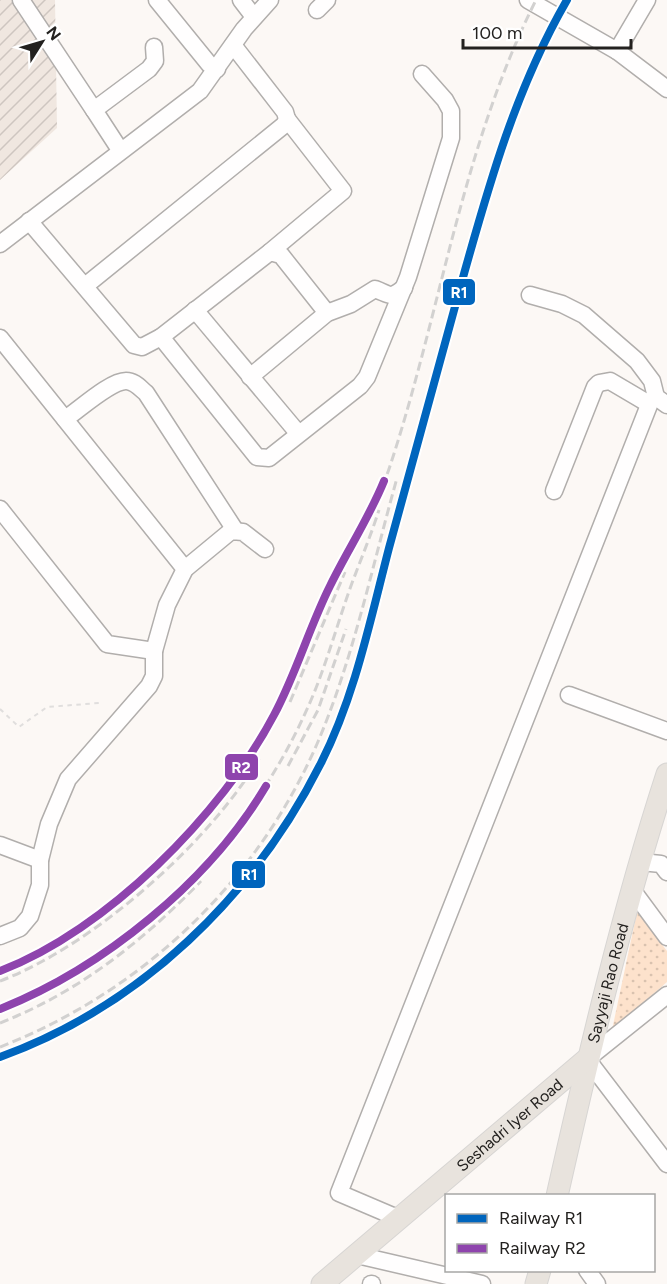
<svg xmlns="http://www.w3.org/2000/svg" width="667" height="1284" font-family="Figtree,sans-serif">
<defs>
<pattern id="industrial-furrows" width="10" height="10" patternUnits="userSpaceOnUse" patternTransform="scale(1.5)"><rect width="10" height="10" fill="#f0e7e0"/><path d="M-1 1l2-2M0 10L10 0M9 11l2-2" fill="none" stroke="#cec6c0"/></pattern>
<pattern id="green-dots" width="8" height="8" patternUnits="userSpaceOnUse" patternTransform="scale(1.5)"><rect width="8" height="8" fill="#fde2cc"/><path d="M2 2h.1M6 6h.1" fill="none" stroke="#d9c2af" stroke-width="1.8" stroke-linecap="round"/></pattern>
</defs>
<rect width="100%" height="100%" fill="#fcf8f5"/>
<polygon fill="url(#industrial-furrows)" points="0,0 55,0 57,128 0,180"/>
<polygon fill="url(#green-dots)" points="637,912 667,951 667,982 612,1030"/>
<g fill="none" stroke-linecap="round" stroke-linejoin="round">
<defs>
<g id="minor">
<polyline points="21,0 94,110"/>
<polyline points="157,0 209,64 217,69"/>
<polyline points="241,0 254,17"/>
<polyline points="528,0 617,51 667,89"/>
<polyline points="317,10 327,0"/>
<polyline points="617,51 647,0"/>
<polyline points="120,150 94,110 149,69 155,61 154,47"/>
<polyline points="29,221 134,345 142,347 161,337 270,252 281,255 327,313"/>
<polyline points="0,244 200,91 244,29 270,0"/>
<polyline points="270,252 343,191 287,119"/>
<polyline points="85,286 284,125 287,119 285,112 233,45"/>
<polyline points="530,295 562,304 584,315 637,361 652,381 656,397 667,405"/>
<polyline points="195,310 298,433"/>
<polyline points="161,337 257,457 269,458 360,386 367,377 408,277 451,138 451,111 445,100 422,74"/>
<polyline points="0,338 185,569"/>
<path d="M250,377L327,313L351,304L375,289C391,295 389,299 404,288"/>
<path d="M65,419C79,410 110,381 126,381C134,381 139,387 146,393L235,530"/>
<polyline points="554,491 595,387 599,383 610,381 649,404"/>
<polyline points="0,509 107,644 154,651"/>
<polyline points="569,695 667,731"/>
<polyline points="0,845 40,860"/>
<polyline points="641,862 661,864 667,872"/>
<polyline points="633,891 667,937"/>
<polyline points="0,936 20,928 30,916 40,885 40,860 49,824 68,779 149,686 154,676 154,651 167,605 185,569 231,531 243,532 265,549"/>
<polyline points="667,995 587,1059 667,1164"/>
<polyline points="400,1219 339,1193 651,400 656,397"/>
<polyline points="357,1255 482,1284"/>
<polyline points="587,1270 597,1284"/>
<polyline points="371,1284 372,1284"/>
</g>
<g id="major">
<path id="s1" d="M557,1196C589,1054 622,912 667,774"/>
<path id="s2" d="M322,1284L587,1059"/>
<polyline points="536,1284 540,1270"/>
</g>
</defs>
<use href="#minor" stroke="#b1aeac" stroke-width="19"/>
<use href="#major" stroke="#d7d5d3" stroke-width="23"/>
<polyline stroke="#e0dedd" stroke-width="2" stroke-dasharray="4.5 4.5" stroke-linecap="butt" points="0,709 19,727 47,707 99,703"/>
<use href="#minor" stroke="#fffefe" stroke-width="16"/>
<use href="#major" stroke="#e8e3dd" stroke-width="21"/>
<g stroke="#d2d1d0" stroke-width="3" stroke-dasharray="9 4.5" stroke-linecap="butt">
<polyline points="290,702 345,572"/>
<polyline points="288,766 318,710 346,629"/>
<path d="M0,971C107,927 219,818 274,716C296,674 309,627 331,584C351,545 376,509 390,466C441,311 462,147 536,0"/>
<path d="M0,981C93,946 212,841 261,755"/>
<path d="M0,1009C137,954 248,842 308,707C326,667 337,624 352,583C361,559 371,535 379,510"/>
<path d="M0,1023C79,992 143,941 201,881"/>
<path d="M0,1047C141,992 256,884 317,744C353,660 372,567 397,478"/>
</g>
<defs>
<path id="rail-1" d="M0,1057C141,1006 254,896 321,763C355,696 370,621 389,548C413,459 437,370 462,281C489,184 516,88 567,0"/>
<g id="rail-2">
<path d="M0,971C106,931 222,814 274,715C296,674 309,628 330,586C347,551 369,518 384,481"/>
<path d="M0,1009C103,968 209,882 266,786"/>
</g>
</defs>
<use href="#rail-1" stroke="#fff" stroke-width="12"/>
<use href="#rail-2" stroke="#fff" stroke-width="12"/>
<use href="#rail-1" stroke="#0065bd" stroke-width="8"/>
<use href="#rail-2" stroke="#8e44ad" stroke-width="8"/>
</g>
<g text-anchor="middle" dominant-baseline="central" stroke-width="6" stroke-linejoin="round" paint-order="stroke">
<g font-size="16" fill="#23211f" stroke="#fff">
<text stroke="none"><textPath href="#s1" startOffset="219">Sayyaji Rao Road</textPath></text>
<text stroke="none"><textPath href="#s2" startOffset="246">Seshadri Iyer Road</textPath></text>
</g>
</g>
<g stroke="#fff" stroke-width="2">
<rect x="442" y="278" width="34" height="28" rx="6" fill="#0065bd"/>
<rect x="224" y="753" width="35" height="28" rx="6" fill="#8e44ad"/>
<rect x="231" y="860" width="35" height="29" rx="6" fill="#0065bd"/>
</g>
<g font-size="16" text-anchor="middle" font-weight="bold" fill="#fff">
<text x="459" y="298">R1</text>
<text x="241" y="773">R2</text>
<text x="249" y="880">R1</text>
</g>
<rect x="445" y="1194" width="210" height="78" fill="#ffffff" stroke="#a7a6a5" stroke-width="1.5"/>
<rect x="457" y="1214" width="30" height="9" fill="#0065bd" stroke="#a7a6a5" stroke-width="1.5"/>
<text x="499" y="1224" font-size="18" fill="#23211f">Railway R1</text>
<rect x="457" y="1244" width="30" height="9" fill="#8e44ad" stroke="#a7a6a5" stroke-width="1.5"/>
<text x="499" y="1254" font-size="18" fill="#23211f">Railway R2</text>
<g transform="translate(42 42) rotate(53)" stroke="#ffffff" stroke-width="4.5" paint-order="stroke">
<path d="M0-4.5L10 22L0 15L-10 22Z" fill="#23211f"/>
<text y="-9" font-size="16" font-weight="bold" text-anchor="middle" fill="#23211f">N</text>
</g>
<path d="M463 39v9h168v-9" fill="none" stroke="#23211f" stroke-width="3"/>
<text x="472" y="39" font-size="18" fill="#23211f" stroke="#ffffff" stroke-width="4.5" paint-order="stroke">100 m</text>
</svg>
